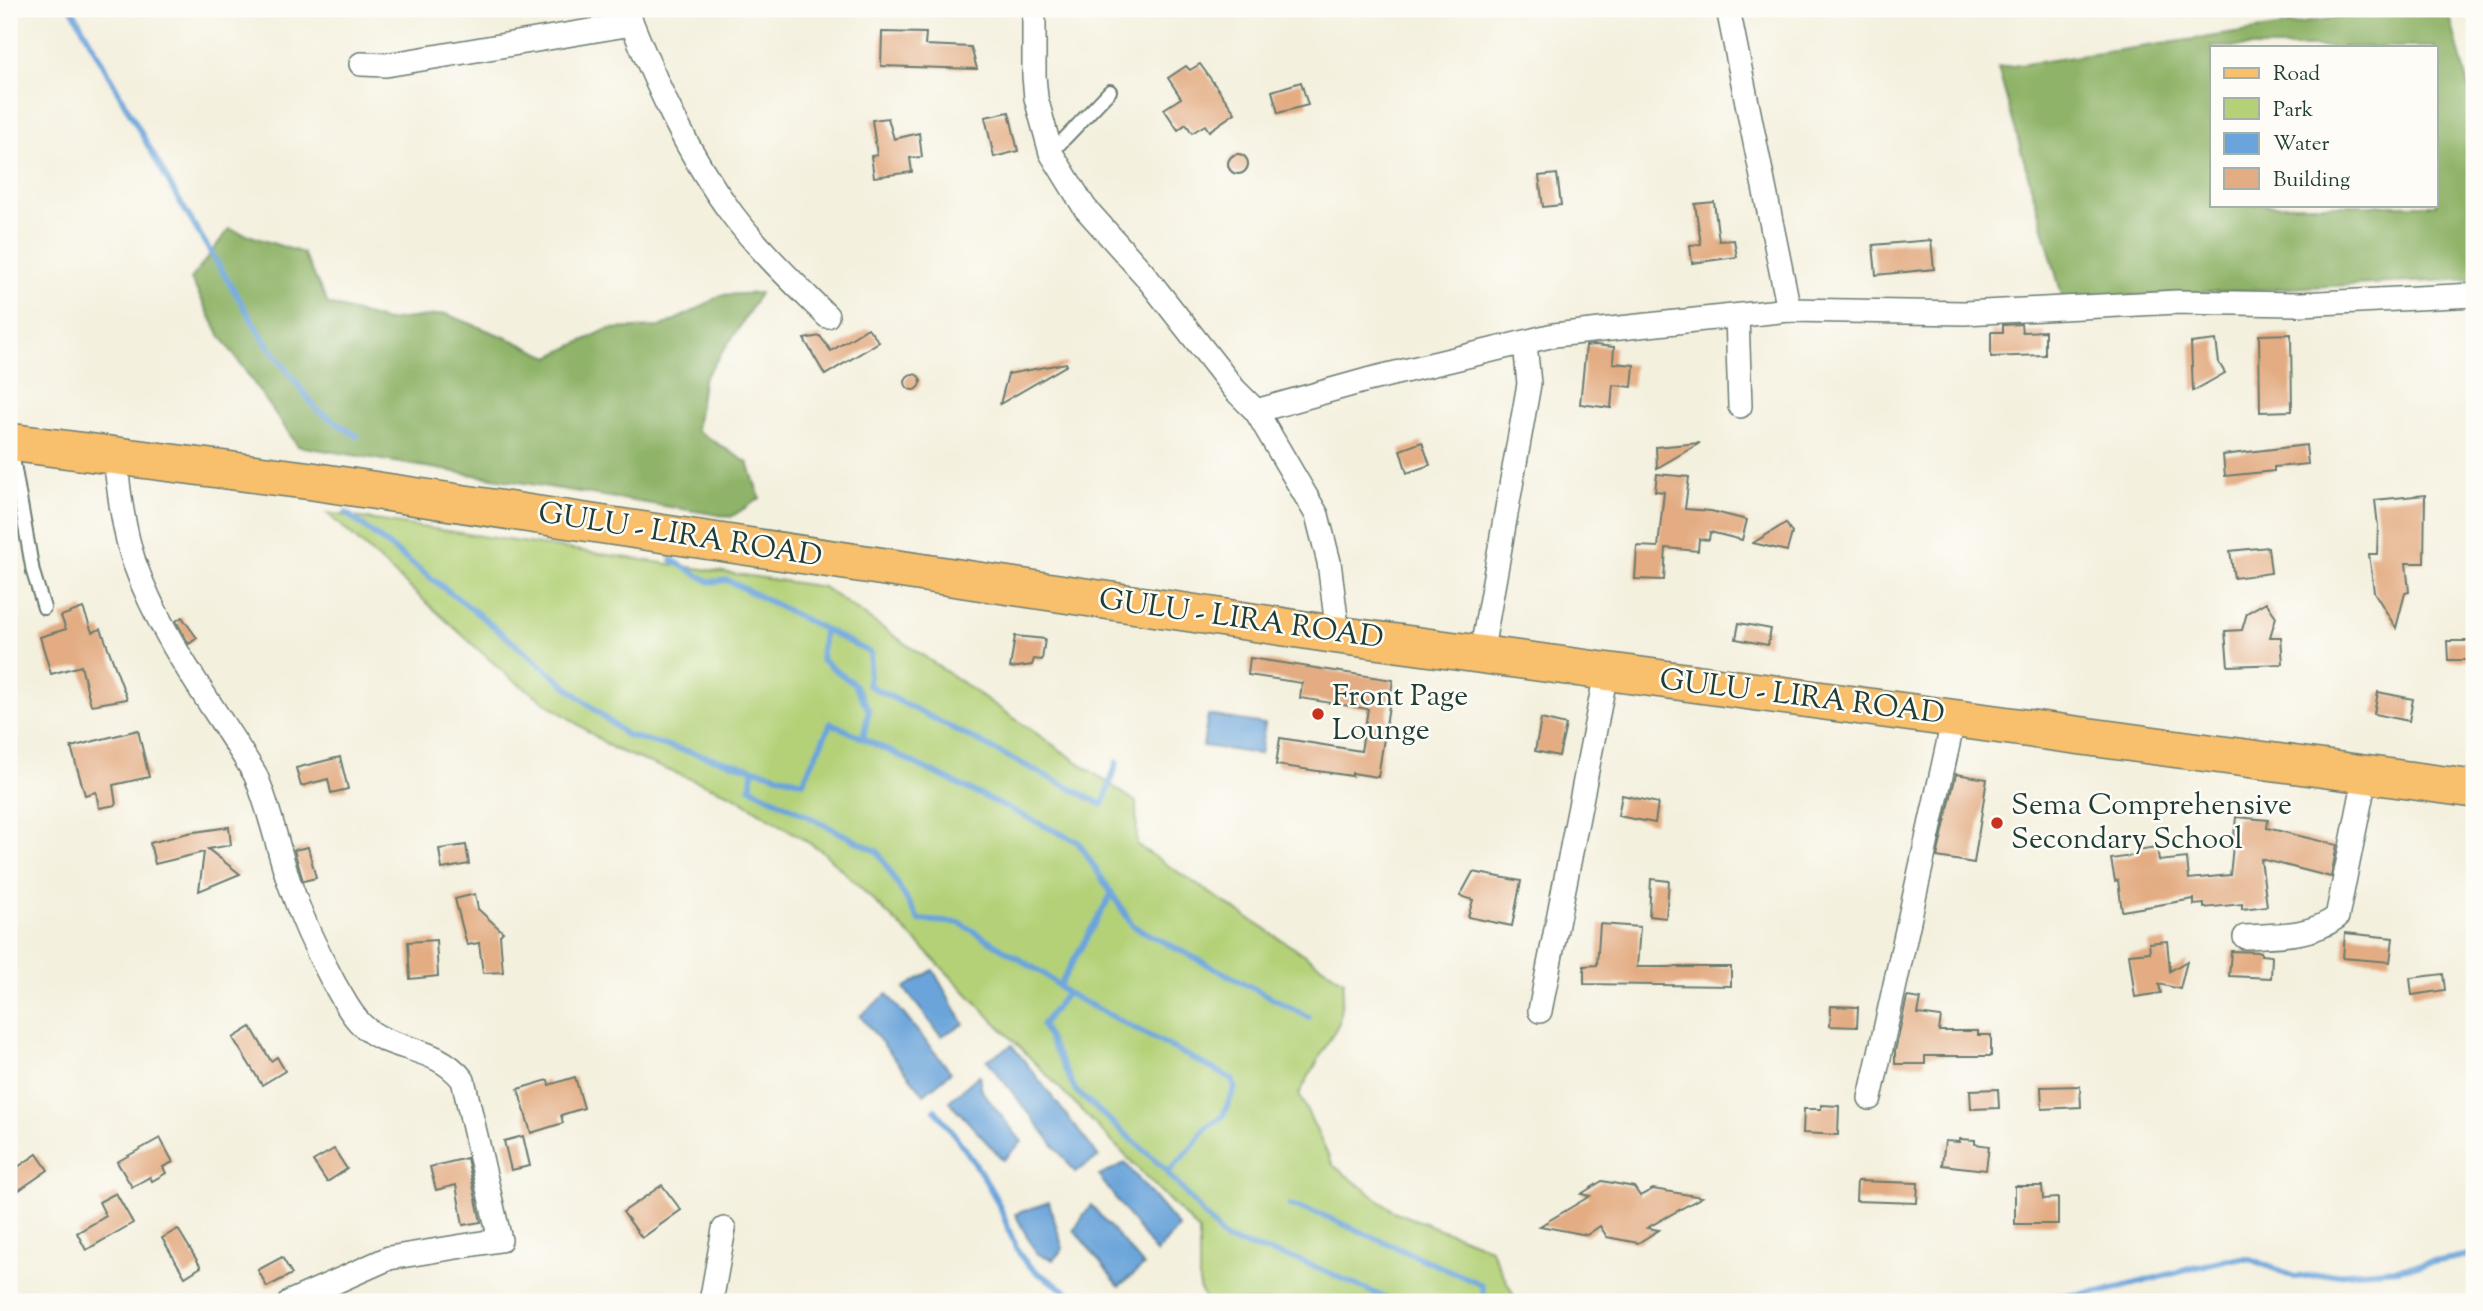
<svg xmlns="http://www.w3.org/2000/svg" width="2483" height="1311" font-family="'Sorts Mill Goudy',serif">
<rect width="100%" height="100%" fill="#fdfcf7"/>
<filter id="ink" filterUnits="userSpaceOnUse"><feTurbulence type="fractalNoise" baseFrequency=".0143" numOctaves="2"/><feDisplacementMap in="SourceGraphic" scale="14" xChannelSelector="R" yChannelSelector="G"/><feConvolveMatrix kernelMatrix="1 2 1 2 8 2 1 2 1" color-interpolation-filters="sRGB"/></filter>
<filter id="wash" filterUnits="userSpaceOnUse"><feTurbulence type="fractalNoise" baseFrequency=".00686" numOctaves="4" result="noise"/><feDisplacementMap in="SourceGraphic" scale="28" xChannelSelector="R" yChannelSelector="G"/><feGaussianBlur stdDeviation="1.57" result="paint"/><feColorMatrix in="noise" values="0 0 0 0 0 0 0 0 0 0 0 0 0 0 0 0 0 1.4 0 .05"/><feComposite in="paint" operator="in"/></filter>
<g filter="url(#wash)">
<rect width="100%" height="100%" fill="#f4f0de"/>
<polygon fill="#b4d178" stroke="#6a8756" stroke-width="2" points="327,513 823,587 1136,802 1137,845 1344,981 1339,1023 1299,1094 1333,1165 1393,1211 1490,1248 1517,1302 1207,1302 1199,1288 1199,1231 920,945 822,851 732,795 614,749 509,677"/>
<g fill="#8fb368" stroke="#57784e" stroke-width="2" fill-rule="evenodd">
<path d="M2398,9H2448L2474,110V279L2063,299L1998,68ZM2212,47H2436V205H2212Z"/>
<polygon points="229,229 303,253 328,304 386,321 446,314 512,340 549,357 608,329 660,327 692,312 721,295 760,293 741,325 703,380 696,430 748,463 760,498 731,517 298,446 218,332 191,279"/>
</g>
<g fill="#6ba4da" stroke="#457087" stroke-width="2">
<polygon points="1208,715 1265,724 1260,754 1203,746"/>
<polygon points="933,970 964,1024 941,1036 904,988"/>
<polygon points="887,994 951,1072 924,1094 860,1016"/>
<polygon points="1012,1045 1099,1157 1075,1172 987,1060"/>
<polygon points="979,1075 982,1091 1022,1142 1003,1160 949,1101"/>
<polygon points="1125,1163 1179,1227 1156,1253 1099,1176"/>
<polygon points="1049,1202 1063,1249 1053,1260 1036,1253 1015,1214"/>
<polygon points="1091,1205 1144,1266 1119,1286 1074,1230"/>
</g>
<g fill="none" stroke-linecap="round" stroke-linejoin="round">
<g stroke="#6ba4da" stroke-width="6">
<polyline points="72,9 174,192 264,340 317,410 357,436"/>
<polyline points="346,513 482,617 626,735 754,769 750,787 878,852 919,920 960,923 1044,974 1067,993 1042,1025 1076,1091 1162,1166 1226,1240 1299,1260 1395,1302"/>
<polyline points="672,560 710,582 727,580 871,653 868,685 1103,805 1117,762"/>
<polyline points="824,630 821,659 854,684 869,710 863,738"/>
<polyline points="754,769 803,782 831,723 1078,842 1133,926 1309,1017"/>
<polyline points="1059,986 1112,893"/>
<polyline points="1067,993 1232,1079 1235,1088 1222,1117 1206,1127 1193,1146 1168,1172"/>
<path d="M935,1110C959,1140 978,1165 996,1199C1006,1218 1011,1242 1023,1259C1038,1278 1063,1284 1078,1302"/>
<polyline points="1290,1205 1322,1215 1482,1285 1485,1302"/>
<polyline points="2015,1302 2106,1291 2228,1259 2250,1259 2295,1277 2398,1269 2474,1254"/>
</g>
</g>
<g id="blocks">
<g fill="#e3ac82">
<polygon points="882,32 926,33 925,45 971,47 977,69 881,66"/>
<polygon points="1200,64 1235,113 1209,131 1205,125 1192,133 1186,124 1178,130 1164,109 1181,98 1168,78 1186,66 1190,70"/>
<polygon points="1301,82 1308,105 1278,113 1272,91"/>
<polygon points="1009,112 1018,151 994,157 985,117"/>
<polygon points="888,118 894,139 919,133 922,157 910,158 912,172 874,177 871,156 877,155 872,120"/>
<circle cx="1238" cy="164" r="10"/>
<polygon points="1557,174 1561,205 1543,207 1539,176"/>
<polygon points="1714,202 1719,241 1734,240 1737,257 1692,263 1690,245 1701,244 1695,204"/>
<polygon points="1931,240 1934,269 1876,275 1873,245"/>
<polygon points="2021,324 2022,332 2045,331 2045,355 1991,357 1991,332 2003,332 2003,325"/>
<polygon points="868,328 879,342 825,375 804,339 820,336 831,351"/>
<polygon points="2291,334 2292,411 2260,412 2259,335"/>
<polygon points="2216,340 2219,363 2225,373 2193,391 2191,343"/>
<polygon points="1594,345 1614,347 1613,363 1634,365 1632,387 1613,385 1611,408 1580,404 1586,346"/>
<polygon points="1066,363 1067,365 1000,404 1008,374"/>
<circle cx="913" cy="382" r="8"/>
<polygon points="1422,442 1430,465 1407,473 1400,450"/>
<polygon points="1700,443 1657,468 1656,447"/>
<polygon points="2306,445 2308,464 2274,467 2274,471 2225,476 2223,455"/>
<polygon points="1657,474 1689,477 1685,509 1711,511 1747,520 1742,540 1710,532 1709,540 1699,539 1698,551 1666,548 1664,580 1635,579 1637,546 1658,547 1664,492 1655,491"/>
<polygon points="2425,495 2424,563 2406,563 2409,592 2405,593 2396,628 2374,592 2369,554 2377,554 2378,526 2375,500"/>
<polygon points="1786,523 1792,533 1787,551 1753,543"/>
<polygon points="2268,547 2271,573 2234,578 2230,551"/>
<polygon points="2266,602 2276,617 2270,637 2281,637 2283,664 2228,666 2225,631 2242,630 2247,613"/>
<polygon points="83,608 92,632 101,629 127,699 91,705 81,666 51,674 40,637 66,629 61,616"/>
<polygon points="182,617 197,638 189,644 176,621"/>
<polygon points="1739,623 1771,629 1768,645 1736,639"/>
<polygon points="1015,636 1045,639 1042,660 1034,659 1032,665 1010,668"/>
<polygon points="2447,641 2474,641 2474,660 2448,660"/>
<polygon points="1250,658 1393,680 1378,777 1352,773 1352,776 1276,765 1280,738 1361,751 1368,709 1300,698 1302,683 1248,675"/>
<polygon points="2378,692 2413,699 2409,721 2374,714"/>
<polygon points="1541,719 1566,725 1559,756 1535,751"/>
<polygon points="138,730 149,777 113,785 116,805 99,808 96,792 85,795 71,747"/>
<polygon points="340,757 348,789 331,793 328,779 301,786 296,768"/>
<polygon points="1956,774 1987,779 1974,863 1937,857"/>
<polygon points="1622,795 1658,803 1655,823 1618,816"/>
<polygon points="2236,817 2268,820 2267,828 2337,845 2331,877 2261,859 2267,906 2242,909 2242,904 2204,908 2204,904 2194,905 2194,899 2122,911 2118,880 2115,881 2111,859 2138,855 2137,850 2157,847 2159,861 2187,858 2189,879 2230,875"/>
<polygon points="229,827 231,845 208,849 240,874 199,891 204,852 155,864 150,843 188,833"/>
<polygon points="466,845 469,864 442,869 439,849"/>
<polygon points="308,847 316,878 303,881 294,850"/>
<polygon points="1473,872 1521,881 1512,926 1468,917 1473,900 1460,896"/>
<polygon points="1651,879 1669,881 1666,918 1649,916"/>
<polygon points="475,894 478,909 503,932 500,935 503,972 483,973 479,943 467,945 455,899"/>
<polygon points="1600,924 1640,927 1637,967 1731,967 1731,986 1584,984 1584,966 1597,965"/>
<polygon points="2345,933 2393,938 2390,962 2343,958"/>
<polygon points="436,940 438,976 410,979 408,942"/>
<polygon points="2167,941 2170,971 2187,961 2180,989 2159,984 2161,993 2135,997 2129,954 2150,952 2149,943"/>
<polygon points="2231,951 2261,952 2261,955 2272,956 2271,978 2229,976"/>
<polygon points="2443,974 2445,990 2412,995 2410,978"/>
<polygon points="1907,997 1921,999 1918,1014 1941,1017 1939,1031 1978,1031 1978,1035 1991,1035 1991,1056 1925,1056 1925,1064 1895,1064 1895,1051"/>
<polygon points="1831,1006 1858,1007 1857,1027 1830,1026"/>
<polygon points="251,1027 271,1061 277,1057 285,1071 262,1085 233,1038"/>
<polygon points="575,1077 584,1108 561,1115 563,1123 531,1133 518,1089 548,1080 549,1085"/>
<polygon points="2080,1086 2081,1107 2042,1109 2041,1087"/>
<polygon points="1998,1089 1999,1108 1971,1109 1970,1090"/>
<polygon points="1821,1105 1839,1106 1838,1135 1803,1133 1804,1109 1821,1109"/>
<polygon points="523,1136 530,1166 511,1170 504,1141"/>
<polygon points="160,1138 173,1162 163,1167 166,1173 152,1181 150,1177 132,1187 117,1162"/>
<polygon points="1959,1139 1975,1140 1975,1144 1989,1146 1986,1170 1942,1165 1945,1141 1959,1142"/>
<polygon points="334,1149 347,1169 327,1182 313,1161"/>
<polygon points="37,1154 48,1170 9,1197 9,1173"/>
<polygon points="467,1158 481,1222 463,1225 456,1185 436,1190 430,1167"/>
<polygon points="1602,1181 1634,1187 1640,1196 1653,1189 1702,1197 1647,1228 1659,1230 1638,1243 1607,1237 1600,1226 1587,1235 1540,1226 1590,1196 1581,1194"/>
<polygon points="1857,1181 1918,1183 1917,1203 1856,1201"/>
<polygon points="662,1185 681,1210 642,1238 623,1212"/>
<polygon points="2015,1186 2042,1186 2043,1199 2058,1198 2058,1224 2015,1224"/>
<polygon points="116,1193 133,1223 86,1250 77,1233 106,1216 99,1202"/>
<polygon points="178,1229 201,1267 185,1277 162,1238"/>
<polygon points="282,1257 292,1274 267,1287 258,1270"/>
</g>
</g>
</g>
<g filter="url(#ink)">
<use href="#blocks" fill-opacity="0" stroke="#6a7c70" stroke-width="2"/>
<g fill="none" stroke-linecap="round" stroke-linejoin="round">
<defs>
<g id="lane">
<polyline points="1051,153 1110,91"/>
<polyline points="11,447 33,572 44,608"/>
</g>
<g id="street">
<path d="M626,9C655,81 685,151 732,214C760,251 794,283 827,316"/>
<polyline points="1034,9 1034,76 1036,98 1051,153 1085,208 1144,274 1235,390 1256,411 1317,515 1329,562 1338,635"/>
<polyline points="1728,9 1789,310"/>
<polyline points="361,64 386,65 632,24"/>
<polyline points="1737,316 1740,406"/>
<polyline points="1256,411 1367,380 1554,335 1789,310 1964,313 2177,302 2301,304 2474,295"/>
<path d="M115,457C119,492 123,528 134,562C161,639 213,705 255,774C270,809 277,846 289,882C301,917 317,952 335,985C343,998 350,1014 362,1025C391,1053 435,1044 463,1080L500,1240L389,1258L290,1302"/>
<polyline points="1481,655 1529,384 1525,343"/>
<path d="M2245,937C2277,935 2310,937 2337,917L2366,773"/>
<polyline points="1540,1011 1606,673"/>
<polyline points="1870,1098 1954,717"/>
<polyline points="711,1302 724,1229"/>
</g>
<polyline id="primary" points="9,442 312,481 1338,635 2474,789"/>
</defs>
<use href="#lane" stroke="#6a7c70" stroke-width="16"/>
<use href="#street" stroke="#6a7c70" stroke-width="26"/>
<use href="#primary" stroke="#6a7c70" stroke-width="40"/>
<use href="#lane" stroke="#fff" stroke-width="12"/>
<use href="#street" stroke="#fff" stroke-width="23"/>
<use href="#primary" stroke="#f8bf6c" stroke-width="37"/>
</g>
</g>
<g fill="#c8321e" stroke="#fdfcf7" stroke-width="2.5">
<circle cx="1318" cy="714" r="7"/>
<circle cx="1997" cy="823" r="7"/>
</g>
<g text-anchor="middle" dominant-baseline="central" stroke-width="5" stroke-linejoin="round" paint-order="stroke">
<g font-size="30" fill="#1f3d34" stroke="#fdfcf7">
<text transform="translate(680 536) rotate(9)">GULU - LIRA ROAD</text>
<text transform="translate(1241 620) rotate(8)">GULU - LIRA ROAD</text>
<text transform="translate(1802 698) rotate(7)">GULU - LIRA ROAD</text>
</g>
<g font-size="30" fill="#1f3d34" stroke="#fdfcf7" text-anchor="start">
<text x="1332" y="697">Front Page<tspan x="1332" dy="34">Lounge</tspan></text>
<text x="2011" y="806">Sema Comprehensive<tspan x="2011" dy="34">Secondary School</tspan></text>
</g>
</g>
<rect width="2483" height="1311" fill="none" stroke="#fdfcf7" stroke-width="35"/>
<rect x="2210" y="46" width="228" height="161" fill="#fdfcf7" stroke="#a4b0a9" stroke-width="2"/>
<rect x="2224" y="68" width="35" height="10" fill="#f8bf6c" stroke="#a4b0a9" stroke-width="2"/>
<text x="2273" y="80" font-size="21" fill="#1f3d34">Road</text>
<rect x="2224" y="98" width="35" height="21" fill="#b4d178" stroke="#a4b0a9" stroke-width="2"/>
<text x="2273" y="116" font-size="21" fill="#1f3d34">Park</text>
<rect x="2224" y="133" width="35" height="21" fill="#6ba4da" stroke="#a4b0a9" stroke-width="2"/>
<text x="2273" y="150" font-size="21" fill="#1f3d34">Water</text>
<rect x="2224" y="168" width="35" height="21" fill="#e3ac82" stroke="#a4b0a9" stroke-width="2"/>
<text x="2273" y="186" font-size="21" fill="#1f3d34">Building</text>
</svg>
